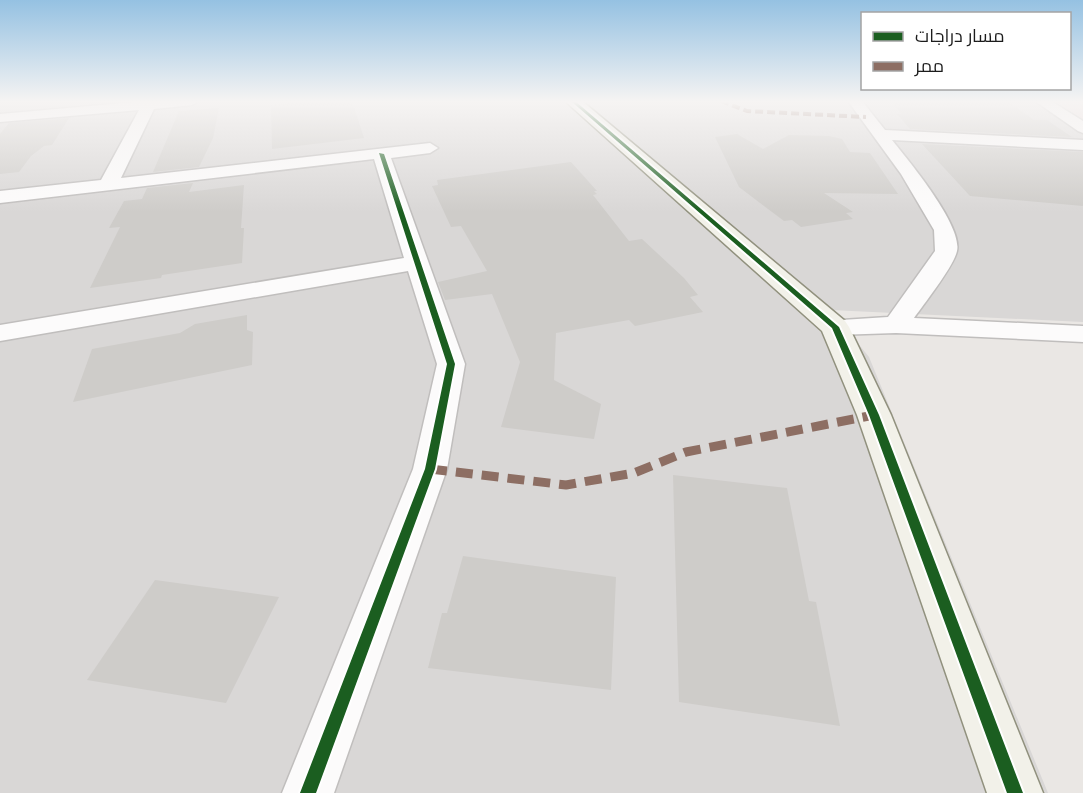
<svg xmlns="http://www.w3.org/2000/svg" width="1083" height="793" font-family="Raleway,Cairo,sans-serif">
<rect width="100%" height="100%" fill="#eae7e4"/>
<polygon fill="#d9d7d6" points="0,101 1036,101 1083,134 1083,322 831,310 869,357 1048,793 0,793"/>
<polygon fill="#ebdbdb" points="1042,101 1083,101 1083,128"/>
<g fill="#ceccc9">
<polygon points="306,101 352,101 364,138 272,149 271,105"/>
<polygon points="890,101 1007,101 1034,120 1047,120 1072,137 910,129 897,114 902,114"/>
<polygon points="219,108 213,138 199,167 153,172 179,111"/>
<polygon points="69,118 52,145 44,146 31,156 19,172 0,174 0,134 9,123"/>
<polygon points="737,134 763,149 789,135 829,136 842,139 850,152 870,153 898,194 824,193 853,212 846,213 853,219 801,227 792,220 784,221 739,187 715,137"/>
<polygon points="922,144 1083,152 1083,206 970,196"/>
<polygon points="571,162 597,191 594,191 597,194 593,195 629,241 642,239 684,278 698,295 690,297 703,312 635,326 629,320 556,333 554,380 601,404 594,439 501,427 520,362 492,294 445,300 438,282 487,271 461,226 451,227 432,186 438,185 437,180"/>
<polygon points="193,183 189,192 244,185 241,228 244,228 242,263 162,275 161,278 90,288 120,227 109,228 124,201 142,199 147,188"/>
<polygon points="247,315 247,330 253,332 252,365 73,402 92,349 180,333 195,324"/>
<polygon points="673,475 787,488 809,601 816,602 840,726 679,702"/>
<polygon points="463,556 616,577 611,690 428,668 442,613 447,613"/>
<polygon points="155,580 279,597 226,703 87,680"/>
</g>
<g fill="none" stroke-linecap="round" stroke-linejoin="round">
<defs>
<g id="street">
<polygon points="147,101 199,101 192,105 154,109 121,178 430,143 438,148 430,153 391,158 465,364 447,469 334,793 282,793 413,469 437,364 408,271 0,341 0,325 404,258 374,159 0,203 0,191 101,180 139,110 0,122 0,114"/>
<path d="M848,101H862L885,130L1083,140V150L892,140C909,161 963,226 957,251C954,266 924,304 914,318L1083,326V342L896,333L835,335L826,333L822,327L826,321L888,317L935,251L934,230L901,174Z"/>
<polygon points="1035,101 1051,101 1083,121 1083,133 1078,131"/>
</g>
<polygon id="secondary" points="565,101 582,101 845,321 849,327 891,415 1043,793 987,793 857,415 822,331"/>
</defs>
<use href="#street" stroke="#c0bebd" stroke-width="3"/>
<use href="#secondary" stroke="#91917e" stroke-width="3"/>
<use href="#street" fill="#fcfbfb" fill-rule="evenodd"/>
<use href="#secondary" fill="#f2f1e9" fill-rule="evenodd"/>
<polyline stroke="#8d6e63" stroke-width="4" stroke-dasharray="8 4" stroke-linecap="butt" points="721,101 747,111 866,117"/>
<polyline stroke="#8d6e63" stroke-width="9" stroke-dasharray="17 9" stroke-linecap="butt" points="430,469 566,485 634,473 686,452 874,415"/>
<defs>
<g id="cycleway">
<polygon points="571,101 575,101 839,327 879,415 1023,793 1007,793 869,415 832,328"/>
<polygon points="379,153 384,154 455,364 435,469 316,793 300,793 425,469 447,364"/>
</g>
</defs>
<use href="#cycleway" stroke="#fff" stroke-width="4"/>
<use href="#cycleway" fill="#1b5e20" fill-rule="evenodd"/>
</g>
<linearGradient id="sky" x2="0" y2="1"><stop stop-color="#95c1e2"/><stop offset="0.48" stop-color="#f6f4f3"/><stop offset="1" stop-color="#f6f4f3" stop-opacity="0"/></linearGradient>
<rect width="1083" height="212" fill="url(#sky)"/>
<rect x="861" y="12" width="210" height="78" fill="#ffffff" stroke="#a4a4a4" stroke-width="1.5"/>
<rect x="873" y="32" width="30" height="9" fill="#1b5e20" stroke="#a4a4a4" stroke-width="1.5"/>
<text x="915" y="42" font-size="18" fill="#1c1c1c">مسار دراجات</text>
<rect x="873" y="62" width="30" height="9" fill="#8d6e63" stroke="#a4a4a4" stroke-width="1.5"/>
<text x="915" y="72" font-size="18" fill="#1c1c1c">ممر</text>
</svg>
